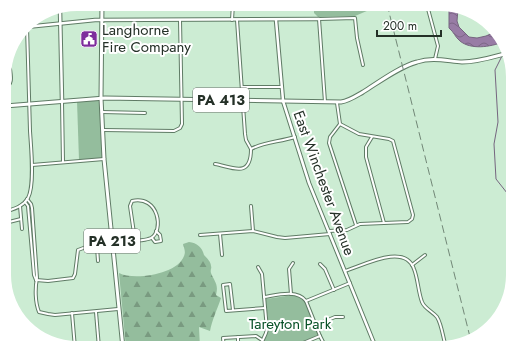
<svg xmlns="http://www.w3.org/2000/svg" width="517" height="352" font-family="Jost,sans-serif">
<defs>
<pattern id="forest-firs" width="22" height="20" patternUnits="userSpaceOnUse"><rect width="22" height="20" fill="#94bd9d"/><path d="M5 1l3.5 6h-7zM16 11l3.5 6h-7z" fill="#799a80"/></pattern>
<pattern id="water-waves" width="16" height="10" patternUnits="userSpaceOnUse"><rect width="16" height="10" fill="#987ca5"/><path d="M0 5q4-4 8 0t8 0" fill="none" stroke="#7c6686"/></pattern>
</defs>
<rect width="100%" height="100%" fill="#ccecd3"/>
<g fill="#94bd9d">
<polygon points="314,4 381,4 381,5 355,16 318,17 314,13"/>
<polygon points="99,100 100,101 102,158 79,160 77,101"/>
<path d="M293,295L299,297L305,302L318,335L288,348H262C262,341 267,337 268,330C270,320 265,309 266,299Z"/>
</g>
<path fill="url(#forest-firs)" d="M189,242C197,243 202,247 204,255C207,258 211,262 211,266C212,268 210,270 211,273C214,281 219,284 216,295L221,298C217,310 212,320 210,331L199,327L200,348H126L119,273C134,281 178,274 184,256C186,252 184,248 183,244Z"/>
<path fill="url(#water-waves)" stroke="#75657f" d="M449,6L458,9L457,21L459,27L469,37L477,38L486,36L495,32L503,42C490,47 471,50 460,41C455,37 454,32 449,28Z"/>
<g fill="none" stroke-linecap="round" stroke-linejoin="round">
<g stroke="#75657f" stroke-width="1">
<polyline points="502,40 503,51"/>
<polyline points="502,56 495,70 498,122 494,144 496,179 511,198 513,208"/>
<polyline points="513,228 513,234"/>
</g>
<defs>
<g id="minor">
<polyline points="428,9 438,46 435,59"/>
<polyline points="232,20 233,4"/>
<polyline points="237,20 245,134 246,140 251,149"/>
<path d="M5,87C13,85 11,76 10,69"/>
<polyline points="242,87 282,87"/>
<polyline points="62,102 63,162"/>
<polyline points="325,102 319,19 355,18 357,38 363,65"/>
<polyline points="337,103 340,124 330,137 329,143 356,225"/>
<polyline points="102,112 145,113"/>
<polyline points="103,130 174,131 180,128 182,124 180,20"/>
<polyline points="372,137 366,147 366,157 384,223"/>
<path d="M215,164C232,167 251,179 251,149C264,142 279,142 295,137"/>
<polyline points="32,165 104,159"/>
<path d="M27,199L31,204L32,208L37,278C35,288 35,302 39,312L48,314L55,315L118,309"/>
<polyline points="25,202 28,206 34,275 36,280"/>
<polyline points="5,204 7,211"/>
<polyline points="20,206 22,229"/>
<polyline points="251,206 253,231"/>
<path d="M5,212C13,209 23,207 28,198C35,185 31,147 30,131C29,97 28,62 27,27"/>
<polyline points="5,223 21,219"/>
<polyline points="329,231 347,230 360,224 408,222 412,219 413,215 393,141 389,139 359,134 340,124"/>
<polyline points="220,234 222,255"/>
<polyline points="200,235 253,231 277,237 285,238 330,234"/>
<polyline points="152,238 155,242 161,241 160,235 156,231"/>
<path d="M113,242C122,241 143,242 151,238C164,231 159,195 132,201L130,206L135,240"/>
<polyline points="97,247 98,261"/>
<polyline points="320,264 325,269 334,290"/>
<polyline points="412,265 425,255"/>
<path d="M258,267L262,274L267,329C266,336 261,341 260,348"/>
<path d="M345,271C362,266 405,242 414,269C418,279 418,291 422,302C425,309 432,311 437,317C442,325 443,338 446,347"/>
<polyline points="36,280 48,281 73,278 75,274 78,250 86,247 103,247"/>
<polyline points="291,294 289,269 293,263"/>
<path d="M264,297C277,295 297,289 306,301L320,336L326,348"/>
<polyline points="306,301 350,283"/>
<polyline points="233,310 230,284 223,285 226,311 265,308"/>
<polyline points="96,312 99,348"/>
<polyline points="72,313 75,348"/>
<polyline points="316,325 335,317 343,317"/>
<polyline points="224,348 223,338 256,336 262,340"/>
<polyline points="232,348 238,347 238,337"/>
<polyline points="291,348 320,336"/>
<path d="M333,348C341,343 349,343 356,348"/>
</g>
<g id="tertiary">
<polyline points="60,10 62,100"/>
<polyline points="276,20 283,100"/>
<polyline points="26,27 95,20 319,19"/>
</g>
<polyline id="secondary" points="283,101 309,183 376,348"/>
<g id="primary">
<polyline points="102,4 101,98 104,159 123,348"/>
<path d="M5,106L105,98L341,102C349,101 356,96 363,92C379,82 399,67 417,62C432,57 447,61 462,62C478,62 493,57 508,53"/>
</g>
</defs>
<use href="#minor" stroke="#5f7b65" stroke-width="4"/>
<use href="#tertiary" stroke="#5f7b65" stroke-width="4.5"/>
<use href="#secondary" stroke="#5f7b65" stroke-width="4.5"/>
<use href="#primary" stroke="#5f7b65" stroke-width="5"/>
<use href="#minor" stroke="#fff" stroke-width="2"/>
<use href="#tertiary" stroke="#fff" stroke-width="2.5"/>
<use href="#secondary" stroke="#fff" stroke-width="2.5"/>
<use href="#primary" stroke="#fff" stroke-width="3"/>
<polyline stroke="#728777" stroke-width="1" stroke-dasharray="8 4" stroke-linecap="butt" points="387,4 471,341"/>
</g>
<defs>
<symbol id="civic-square" viewBox="-11 -11 22 22"><rect x="-9" y="-9" width="18" height="18" rx="4" fill="#7e2d9d" stroke="#fff"/><path d="M-.6-6.5H3V-4.5H.6V-3L4-1V1h2V6H-6V1h2V-1L-.6-3ZM-1.2 2.5V6h2.4V2.5Z" fill="#fff"/></symbol>
</defs>
<g fill-rule="evenodd">
<use href="#civic-square" x="79" y="29" width="20" height="20"/>
</g>
<g text-anchor="middle" dominant-baseline="central" stroke-width="4" stroke-linejoin="round" paint-order="stroke">
<g fill="#fff" stroke="#666e68" stroke-width="1">
<rect x="193" y="88" width="56" height="24" rx="3"/>
<rect x="84" y="229" width="56" height="24" rx="3"/>
</g>
<g font-size="14" font-weight="bold" fill="#243027">
<text x="221" y="100">PA 413</text>
<text x="112" y="241">PA 213</text>
</g>
<g font-size="15" fill="#243027" stroke="#fff" text-anchor="start">
<text x="102" y="30">Langhorne<tspan x="102" dy="17">Fire Company</tspan></text>
</g>
<g font-size="15" fill="#243027" stroke="#fff">
<text transform="translate(324 183) rotate(70)">East Winchester Avenue</text>
</g>
<g font-size="15" fill="#075127" stroke="#fff">
<text x="290" y="324">Tareyton Park</text>
</g>
</g>
<path d="M0 0H517V352H0ZM77 11H440A66 66 0 0 1 506 77V275A66 66 0 0 1 440 341H77A66 66 0 0 1 11 275V77A66 66 0 0 1 77 11Z" fill="#fff" fill-rule="evenodd"/>
<path d="M377 30v6h64v-6" fill="none" stroke="#243027" stroke-width="2"/>
<text x="383" y="30" font-size="12" fill="#243027" stroke="#ffffff" stroke-width="3" paint-order="stroke">200 m</text>
</svg>
